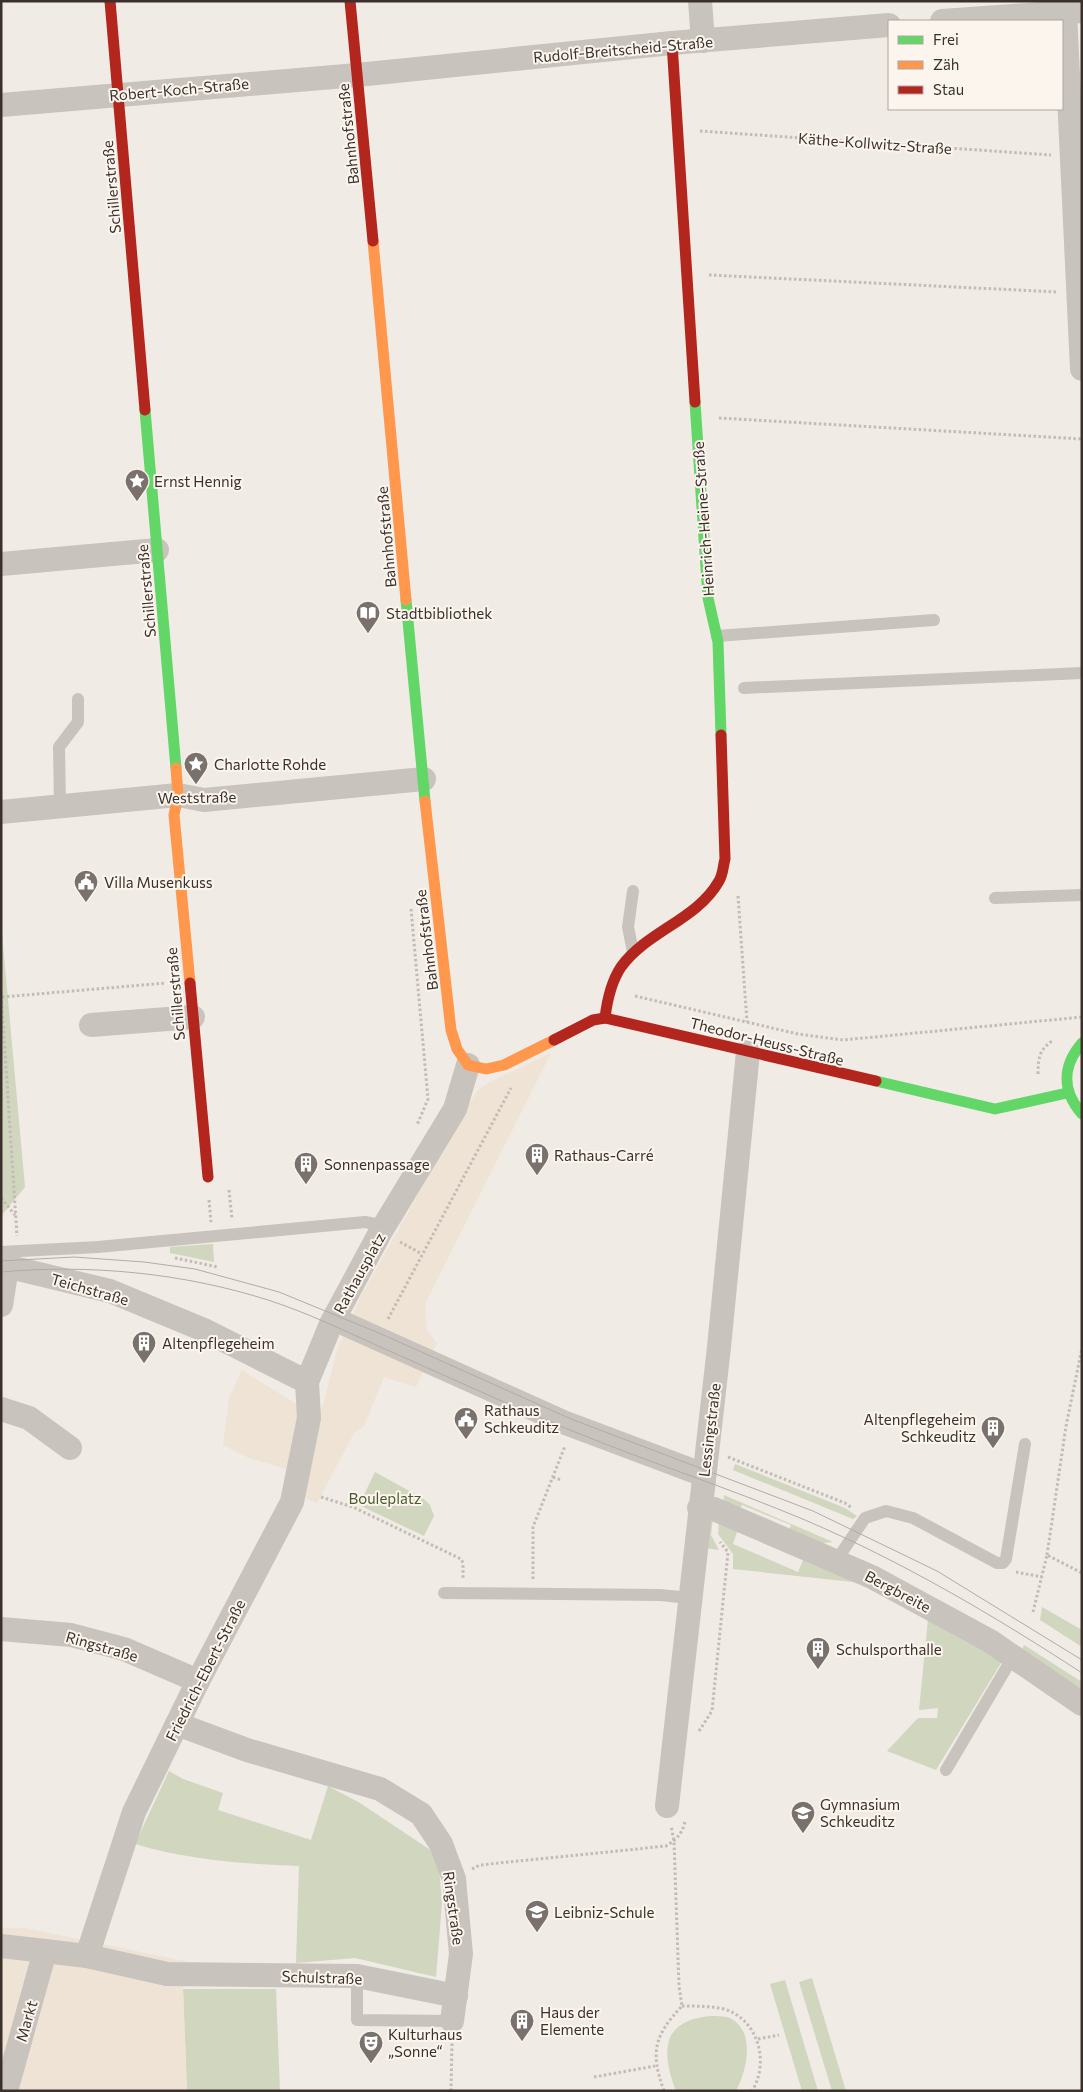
<svg xmlns="http://www.w3.org/2000/svg" width="1083" height="2092" font-family="Commissioner,sans-serif">
<rect width="100%" height="100%" fill="#f0ebe5"/>
<g fill="#d1d6bf">
<polygon points="1,923 25,1187 1,1216"/>
<polygon points="213,1244 214,1262 170,1253 170,1247"/>
<polygon points="735,1464 845,1508 857,1516 853,1519 733,1470"/>
<polygon points="375,1472 424,1499 430,1505 434,1516 424,1536 359,1505"/>
<polygon points="724,1495 833,1542 823,1543 788,1532 791,1525 742,1505 739,1511 723,1504"/>
<polygon points="706,1518 713,1518 711,1535 719,1550 704,1548"/>
<polygon points="719,1520 738,1529 733,1544 798,1572 804,1558 862,1583 733,1569 733,1554 718,1534"/>
<polygon points="1042,1607 1082,1630 1082,1647 1040,1620"/>
<polygon points="928,1619 1004,1658 936,1770 887,1751 918,1718 937,1718 938,1708 919,1710"/>
<polygon points="1024,1645 1082,1682 1082,1694 1022,1650"/>
<path d="M169,1771L183,1779L223,1793L218,1810L311,1840L328,1786L360,1803L438,1855L442,1903L436,1977L355,1958L296,1963L299,1866C244,1864 188,1860 135,1844Z"/>
<polygon points="812,1978 846,2091 832,2091 799,1982"/>
<polygon points="785,1980 818,2091 802,2091 770,1984"/>
<polygon points="183,1989 276,1989 280,2091 187,2091"/>
<path d="M711,2016C716,2016 722,2016 727,2017C757,2028 747,2070 736,2091H676C661,2052 661,2020 711,2016Z"/>
</g>
<g fill="#eee3d5">
<polygon points="551,1053 425,1304 427,1331 437,1343 416,1387 384,1377 364,1426 354,1433 317,1503 298,1495 307,1443 323,1405 337,1350 361,1296 464,1112 477,1091 488,1083"/>
<polygon points="242,1370 301,1407 290,1472 280,1467 249,1458 223,1445 229,1398"/>
<polygon points="1,1928 25,1928 189,1962 183,1989 187,2091 1,2091"/>
</g>
<g fill="none" stroke-linecap="round" stroke-linejoin="round">
<g stroke="#c2bbb6" stroke-width="3" stroke-dasharray="2.5 2.5" stroke-linecap="butt">
<polyline points="700,131 1051,155"/>
<polyline points="709,275 1058,292"/>
<polyline points="719,418 1082,439"/>
<polyline points="738,896 747,1022"/>
<polyline points="411,909 428,1099 417,1125"/>
<polyline points="1,991 17,1236"/>
<polyline points="635,996 798,1034 843,1040 1082,1017"/>
<polyline points="2,997 166,983"/>
<path d="M1038,1074C1038,1059 1039,1050 1052,1041"/>
<polyline points="229,1190 232,1219"/>
<polyline points="1,1198 15,1215"/>
<polyline points="209,1200 211,1222"/>
<polyline points="400,1242 422,1254"/>
<polyline points="175,1258 218,1267"/>
<polyline points="388,1319 511,1088"/>
<polyline points="728,1457 845,1503 852,1508"/>
<polyline points="553,1477 561,1480"/>
<polyline points="321,1497 353,1507 461,1559 463,1563 463,1578"/>
<polyline points="1047,1555 1066,1426 1082,1348"/>
<polyline points="1016,1572 1042,1577"/>
<polyline points="533,1579 533,1527 565,1446"/>
<polyline points="1033,1612 1047,1555 1082,1573"/>
<polyline points="699,1731 712,1711 728,1552 720,1542"/>
<path d="M472,1869L480,1865L666,1846C676,1840 683,1833 685,1821"/>
<path d="M682,2006C696,2006 710,2006 724,2009C758,2019 770,2062 752,2091"/>
<polyline points="758,2039 779,2035"/>
<polyline points="594,2077 655,2066"/>
<polyline points="451,2091 452,2042"/>
<path d="M664,2091C650,2052 654,2036 682,2006L679,1986L674,1841L671,1826"/>
</g>
<g stroke="#c9c3be" stroke-width="12">
<polyline points="717,636 934,620"/>
<polyline points="744,688 1082,673"/>
<polyline points="60,806 59,747 78,722 78,699"/>
<polyline points="633,891 628,927 633,952"/>
<polyline points="995,898 1082,895"/>
<polyline points="1,1252 98,1247 365,1222 385,1226"/>
<polyline points="836,1561 865,1518 886,1511 913,1518 997,1563 1003,1563 1006,1559 1025,1444"/>
<polyline points="444,1593 660,1595 690,1598"/>
<polyline points="946,1770 1014,1655"/>
<polyline points="357,1976 357,2020 452,2021"/>
</g>
<g stroke="#c9c3be" stroke-width="24">
<polyline points="700,1 703,41"/>
<polyline points="1065,12 1082,369"/>
<polyline points="942,21 1082,11"/>
<polyline points="1,105 357,75 672,43 889,25"/>
<polyline points="1,564 157,550"/>
<polyline points="1,812 178,795 204,800 424,779"/>
<polyline points="91,1025 193,1017"/>
<polyline points="1,1265 110,1291 204,1330 307,1382"/>
<polyline points="1,1305 5,1280"/>
<polyline points="334,1319 563,1422 704,1475"/>
<polyline points="1,1409 29,1418 70,1448"/>
<polyline points="699,1508 714,1509 872,1577 990,1641 1082,1704"/>
<polyline points="1,1629 71,1635 124,1649 198,1681"/>
<polyline points="177,1724 247,1750 380,1789 421,1814 441,1844 454,1879 461,1954 452,2021"/>
<polyline points="667,1806 719,1347 748,1052"/>
<polyline points="1,1946 45,1951"/>
<polyline points="87,1956 134,1812 198,1681 292,1502 309,1418 307,1382 331,1324 381,1231 455,1109 468,1065"/>
<polyline points="6,2091 45,1951 87,1956 167,1974 357,1976 456,1996"/>
</g>
<g stroke="#63d668" stroke-width="11">
<polyline points="695,402 708,598 718,642 721,735"/>
<polyline points="145,410 176,768"/>
<polyline points="406,600 425,801"/>
<path d="M1082,1043C1062,1066 1062,1091 1082,1114"/>
<polyline points="876,1081 995,1109 1067,1093"/>
</g>
<g stroke="#ff974d" stroke-width="11">
<polyline points="373,241 406,600"/>
<polyline points="176,768 178,795 174,815 190,983"/>
<polyline points="425,801 451,1030 457,1049 468,1065 486,1069 504,1065 554,1040"/>
</g>
<g stroke="#b3261e" stroke-width="11">
<polyline points="110,1 145,410"/>
<polyline points="350,1 373,241"/>
<polyline points="672,43 695,402"/>
<polyline points="190,983 208,1177"/>
<path d="M605,1018C607,1001 611,982 621,967C647,931 697,920 719,881C723,875 723,866 725,859L721,735"/>
<polyline points="554,1040 593,1020 605,1018 876,1081"/>
</g>
<g stroke="#b1aca8" stroke-width="1">
<polyline points="1,1261 74,1257 144,1262 195,1269 279,1292 379,1333 571,1419 813,1511 937,1571 1082,1660"/>
<path d="M1,1272C90,1264 183,1273 268,1300C305,1312 341,1329 376,1345C442,1374 508,1405 575,1432C651,1463 729,1488 805,1520C903,1562 993,1615 1082,1673"/>
</g>
</g>
<defs>
<symbol id="sight-pin" viewBox="-11 -11 22 30"><path d="M0 17L-7.5 6A9.5 9.5 0 1 1 7.5 6Z" fill="#7a716c" stroke="#fbf5ee"/><path d="M0-6L1.8-2.2L6-1.7L2.9 1.2L3.7 5.4L0 3.3L-3.7 5.4L-2.9 1.2L-6-1.7L-1.8-2.2Z" fill="#fff"/></symbol>
<symbol id="library-pin" viewBox="-11 -11 22 30"><path d="M0 17L-7.5 6A9.5 9.5 0 1 1 7.5 6Z" fill="#7a716c" stroke="#fbf5ee"/><path d="M-6-4Q-3-5.5-.7-3.5V5Q-3 3-6 4ZM6-4Q3-5.5 .7-3.5V5Q3 3 6 4Z" fill="#fff"/></symbol>
<symbol id="civic-pin" viewBox="-11 -11 22 30"><path d="M0 17L-7.5 6A9.5 9.5 0 1 1 7.5 6Z" fill="#7a716c" stroke="#fbf5ee"/><path d="M-.6-6.5H3V-4.5H.6V-3L4-1V1h2V6H-6V1h2V-1L-.6-3ZM-1.2 2.5V6h2.4V2.5Z" fill="#fff"/></symbol>
<symbol id="building-pin" viewBox="-11 -11 22 30"><path d="M0 17L-7.5 6A9.5 9.5 0 1 1 7.5 6Z" fill="#7a716c" stroke="#fbf5ee"/><path d="M-4-6H4V6H1V3H-1V6H-4ZM-2.5-4.3h1.7v1.8h-1.7ZM.8-4.3h1.7v1.8H.8ZM-2.5-1h1.7V.8h-1.7ZM.8-1h1.7V.8H.8Z" fill="#fff"/></symbol>
<symbol id="school-pin" viewBox="-11 -11 22 30"><path d="M0 17L-7.5 6A9.5 9.5 0 1 1 7.5 6Z" fill="#7a716c" stroke="#fbf5ee"/><path d="M0-5L7-2L0 1L-7-2ZM-4 1L0 2.5L4 1V4Q0 6-4 4Z" fill="#fff"/></symbol>
<symbol id="theatre-pin" viewBox="-11 -11 22 30"><path d="M0 17L-7.5 6A9.5 9.5 0 1 1 7.5 6Z" fill="#7a716c" stroke="#fbf5ee"/><path d="M-5-5.5Q0-4 5-5.5V0Q5 5 0 6Q-5 5-5 0ZM-3.3-2.5H-1v1.5H-3.3ZM1-2.5H3.3v1.5H1ZM-2.8 1Q0 5.5 2.8 1Z" fill="#fff"/></symbol>
</defs>
<g fill-rule="evenodd">
<use href="#sight-pin" x="123" y="467" width="28" height="38"/>
<use href="#library-pin" x="354" y="599" width="28" height="38"/>
<use href="#sight-pin" x="182" y="750" width="28" height="38"/>
<use href="#civic-pin" x="72" y="868" width="28" height="38"/>
<use href="#building-pin" x="523" y="1141" width="28" height="38"/>
<use href="#building-pin" x="292" y="1150" width="28" height="38"/>
<use href="#building-pin" x="130" y="1329" width="28" height="38"/>
<use href="#civic-pin" x="452" y="1405" width="28" height="38"/>
<use href="#building-pin" x="979" y="1414" width="28" height="38"/>
<use href="#building-pin" x="804" y="1635" width="28" height="38"/>
<use href="#school-pin" x="789" y="1799" width="28" height="38"/>
<use href="#school-pin" x="523" y="1898" width="28" height="38"/>
<use href="#building-pin" x="508" y="2007" width="28" height="38"/>
<use href="#theatre-pin" x="357" y="2029" width="28" height="38"/>
</g>
<g text-anchor="middle" dominant-baseline="central" stroke-width="4" stroke-linejoin="round" paint-order="stroke">
<g font-size="15" fill="#3b302b" stroke="#fbf5ee">
<text transform="translate(623 49) rotate(-5)">Rudolf-Breitscheid-Straße</text>
<text transform="translate(179 89) rotate(-5)">Robert-Koch-Straße</text>
<text transform="translate(348 134) rotate(-96)">Bahnhofstraße</text>
<text transform="translate(875 143) rotate(4)">Käthe-Kollwitz-Straße</text>
<text transform="translate(111 187) rotate(-95)">Schillerstraße</text>
<text transform="translate(703 519) rotate(-94)">Heinrich-Heine-Straße</text>
<text transform="translate(386 537) rotate(-95)">Bahnhofstraße</text>
<text transform="translate(146 591) rotate(-95)">Schillerstraße</text>
<text transform="translate(197 797) rotate(-1)">Weststraße</text>
<text transform="translate(426 940) rotate(-97)">Bahnhofstraße</text>
<text transform="translate(175 994) rotate(-95)">Schillerstraße</text>
<text transform="translate(767 1041) rotate(14)">Theodor-Heuss-Straße</text>
<text transform="translate(359 1273) rotate(-61)">Rathausplatz</text>
<text transform="translate(90 1289) rotate(16)">Teichstraße</text>
<text transform="translate(709 1430) rotate(-83)">Lessingstraße</text>
<text transform="translate(898 1591) rotate(28)">Bergbreite</text>
<text transform="translate(102 1646) rotate(16)">Ringstraße</text>
<text transform="translate(205 1670) rotate(-63)">Friedrich-Ebert-Straße</text>
<text transform="translate(454 1908) rotate(82)">Ringstraße</text>
<text transform="translate(322 1977) rotate(2)">Schulstraße</text>
<text transform="translate(26 2021) rotate(-74)">Markt</text>
</g>
<g font-size="15" fill="#3b302b" stroke="#fbf5ee" text-anchor="start">
<text x="154" y="481">Ernst Hennig</text>
<text x="386" y="613">Stadtbibliothek</text>
<text x="214" y="764">Charlotte Rohde</text>
<text x="104" y="882">Villa Musenkuss</text>
<text x="554" y="1155">Rathaus-Carré</text>
<text x="324" y="1164">Sonnenpassage</text>
<text x="162" y="1343">Altenpflegeheim</text>
<text x="484" y="1410">Rathaus<tspan x="484" dy="17">Schkeuditz</tspan></text>
<text x="976" y="1419" text-anchor="end">Altenpflegeheim<tspan x="976" dy="17">Schkeuditz</tspan></text>
<text x="836" y="1649">Schulsporthalle</text>
<text x="820" y="1804">Gymnasium<tspan x="820" dy="17">Schkeuditz</tspan></text>
<text x="554" y="1912">Leibniz-Schule</text>
<text x="540" y="2012">Haus der<tspan x="540" dy="17">Elemente</tspan></text>
<text x="388" y="2034">Kulturhaus<tspan x="388" dy="17">„Sonne“</tspan></text>
</g>
<g font-size="15" fill="#4a5a2e" stroke="#fbf5ee">
<text x="385" y="1498">Bouleplatz</text>
</g>
</g>
<rect width="1083" height="2092" fill="none" stroke="#3b302b" stroke-width="5"/>
<rect x="888" y="20" width="175" height="90" fill="#fbf5ee" stroke="#aea6a0"/>
<rect x="898" y="36" width="25" height="8" fill="#63d668" stroke="#aea6a0"/>
<text x="933" y="45" font-size="15" fill="#3b302b">Frei</text>
<rect x="898" y="61" width="25" height="8" fill="#ff974d" stroke="#aea6a0"/>
<text x="933" y="70" font-size="15" fill="#3b302b">Zäh</text>
<rect x="898" y="86" width="25" height="8" fill="#b3261e" stroke="#aea6a0"/>
<text x="933" y="95" font-size="15" fill="#3b302b">Stau</text>
</svg>
